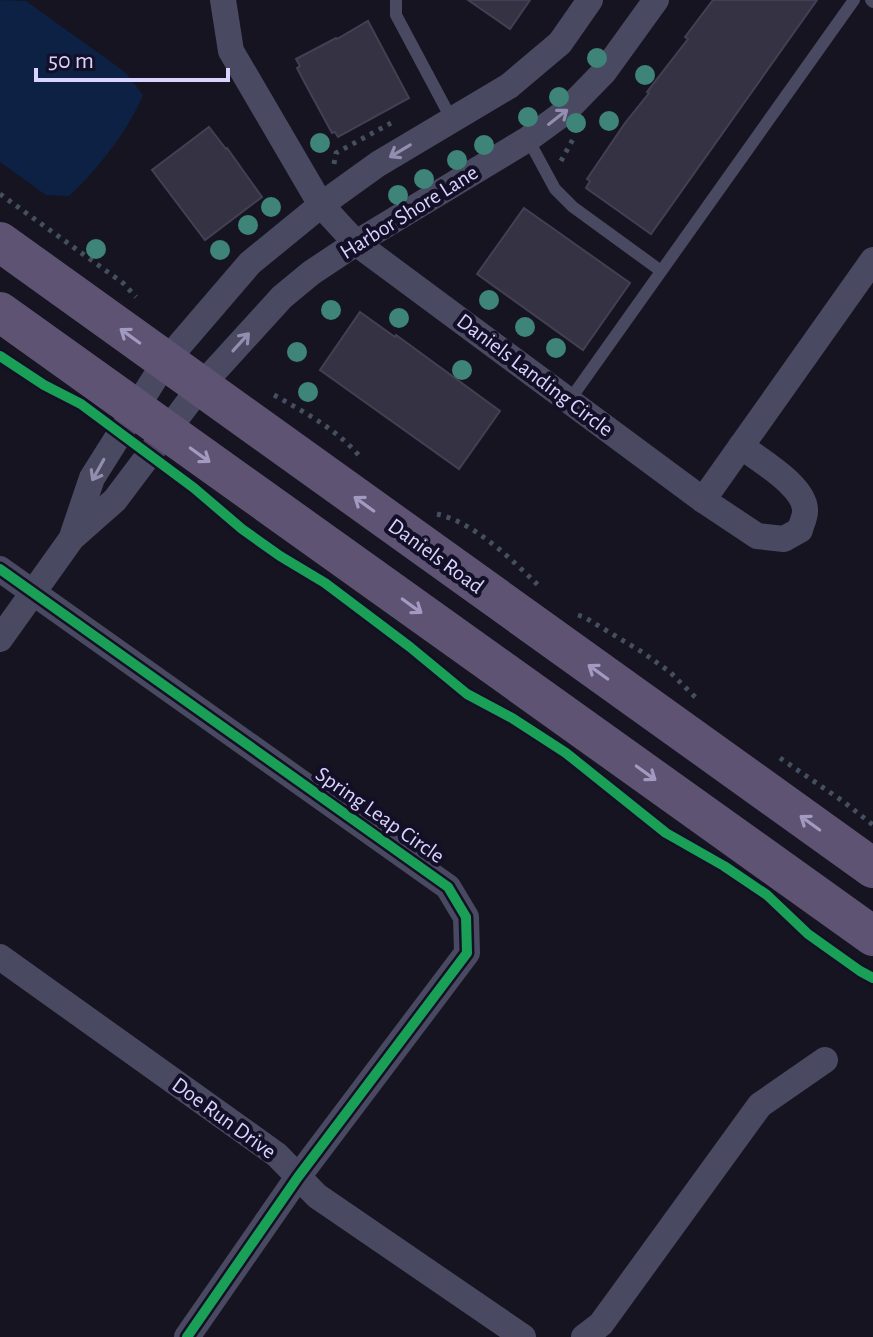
<svg xmlns="http://www.w3.org/2000/svg" width="873" height="1337" font-family="'Alegreya Sans',sans-serif">
<rect width="100%" height="100%" fill="#161421"/>
<path fill="#0d2144" d="M0,0L26,1L125,72L143,95C128,131 97,170 69,196L46,195L0,162Z"/>
<g fill="#343243" stroke="#433f54" stroke-width="2">
<polygon points="468,0 530,0 510,29"/>
<polygon points="713,0 817,0 651,234 586,188 590,181 587,179 625,123 649,93 647,92 688,39 685,37"/>
<polygon points="368,21 409,98 338,137 335,132 332,133 307,87 297,68 300,66 296,59 336,38 337,39"/>
<polygon points="209,127 226,149 227,148 262,197 205,240 152,170"/>
<polygon points="524,208 630,283 583,350 477,274"/>
<polygon points="360,312 395,337 396,335 500,411 459,469 320,370"/>
</g>
<g fill="none" stroke-linecap="round" stroke-linejoin="round">
<g stroke="#44505f" stroke-width="5" stroke-dasharray="4 6" stroke-linecap="butt">
<polyline points="561,161 573,139"/>
<polyline points="334,164 336,153 391,123"/>
<polyline points="0,194 123,283 136,297"/>
<path d="M274,395C306,413 338,430 362,459"/>
<path d="M437,514C475,523 511,559 539,586"/>
<polyline points="578,615 584,617 642,652 670,672 697,699"/>
<polyline points="780,758 844,802 873,825"/>
</g>
<g stroke="#4a4962" stroke-width="12">
<polyline points="396,0 396,15 452,120"/>
<polyline points="871,0 873,2"/>
<polyline points="528,139 555,189 573,207 661,271"/>
<polyline points="569,401 854,0"/>
</g>
<g stroke="#4a4962" stroke-width="26">
<polyline points="223,0 231,51 321,205 356,243 703,500 873,260"/>
<path d="M703,500L757,536L784,539L800,530C801,525 805,517 805,512C807,487 759,460 741,446"/>
<polyline points="73,534 92,478 165,362 250,263 321,205 378,164 509,86 560,43 590,0"/>
<polyline points="0,569 448,887 466,917 467,953 298,1177 187,1337"/>
<polyline points="0,639 72,538 115,500 200,387 282,297 311,273 356,243 528,139 565,112 604,72 656,0"/>
<polyline points="0,957 277,1155 317,1196 523,1337"/>
<polyline points="584,1337 601,1324 760,1105 825,1060"/>
</g>
<g stroke="#5e5373" stroke-width="40">
<polyline points="0,242 873,868"/>
<polyline points="0,312 873,936"/>
</g>
<defs>
<g id="cycleway">
<polyline points="0,356 44,385 81,404 194,488 242,529 280,556 325,583 410,647 467,694 512,718 566,753 666,833 724,866 767,895 808,934 860,971 873,978"/>
<polyline points="0,569 448,887 466,917 467,953 298,1177 187,1337"/>
</g>
</defs>
<use href="#cycleway" stroke="#130f26" stroke-width="15"/>
<use href="#cycleway" stroke="#1a9f57" stroke-width="10"/>
</g>
<g fill="#3e8478">
<circle cx="597" cy="58" r="10"/>
<circle cx="645" cy="75" r="10"/>
<circle cx="559" cy="97" r="10"/>
<circle cx="528" cy="117" r="10"/>
<circle cx="609" cy="121" r="10"/>
<circle cx="576" cy="123" r="10"/>
<circle cx="320" cy="143" r="10"/>
<circle cx="484" cy="145" r="10"/>
<circle cx="457" cy="160" r="10"/>
<circle cx="424" cy="179" r="10"/>
<circle cx="398" cy="195" r="10"/>
<circle cx="271" cy="207" r="10"/>
<circle cx="248" cy="225" r="10"/>
<circle cx="96" cy="249" r="10"/>
<circle cx="220" cy="250" r="10"/>
<circle cx="489" cy="300" r="10"/>
<circle cx="331" cy="310" r="10"/>
<circle cx="399" cy="318" r="10"/>
<circle cx="525" cy="327" r="10"/>
<circle cx="556" cy="348" r="10"/>
<circle cx="297" cy="352" r="10"/>
<circle cx="462" cy="370" r="10"/>
<circle cx="308" cy="392" r="10"/>
</g>
<defs><path id="oneway-shaft" d="M-6 0H5M1.5-3L5.5 0L1.5 3" fill="none" stroke-width="1.6" stroke-linecap="round" stroke-linejoin="round" transform="scale(2)"/></defs>
<g stroke="#928eb0">
<use href="#oneway-shaft" transform="translate(558 117) rotate(-38)"/>
<use href="#oneway-shaft" transform="translate(400 151) rotate(149)"/>
<use href="#oneway-shaft" transform="translate(241 342) rotate(-48)"/>
<use href="#oneway-shaft" transform="translate(98 470) rotate(119)"/>
</g>
<g stroke="#a29ac0">
<use href="#oneway-shaft" transform="translate(130 336) rotate(-144)"/>
<use href="#oneway-shaft" transform="translate(200 455) rotate(36)"/>
<use href="#oneway-shaft" transform="translate(364 504) rotate(-144)"/>
<use href="#oneway-shaft" transform="translate(412 606) rotate(36)"/>
<use href="#oneway-shaft" transform="translate(598 672) rotate(-144)"/>
<use href="#oneway-shaft" transform="translate(646 773) rotate(36)"/>
<use href="#oneway-shaft" transform="translate(810 823) rotate(-144)"/>
</g>
<g text-anchor="middle" dominant-baseline="central" stroke-width="8" stroke-linejoin="round" paint-order="stroke">
<g font-size="22" fill="#d9d4ff" stroke="#130f26">
<text transform="translate(409 212) rotate(-32)">Harbor Shore Lane</text>
<text transform="translate(535 375) rotate(37)">Daniels Landing Circle</text>
<text transform="translate(436 556) rotate(36)">Daniels Road</text>
<text transform="translate(380 815) rotate(35)">Spring Leap Circle</text>
<text transform="translate(224 1118) rotate(36)">Doe Run Drive</text>
</g>
</g>
<path d="M36 68v12h192v-12" fill="none" stroke="#d9d4ff" stroke-width="4"/>
<text x="48" y="68" font-size="24" fill="#d9d4ff" stroke="#130f26" stroke-width="6" paint-order="stroke">50 m</text>
</svg>
